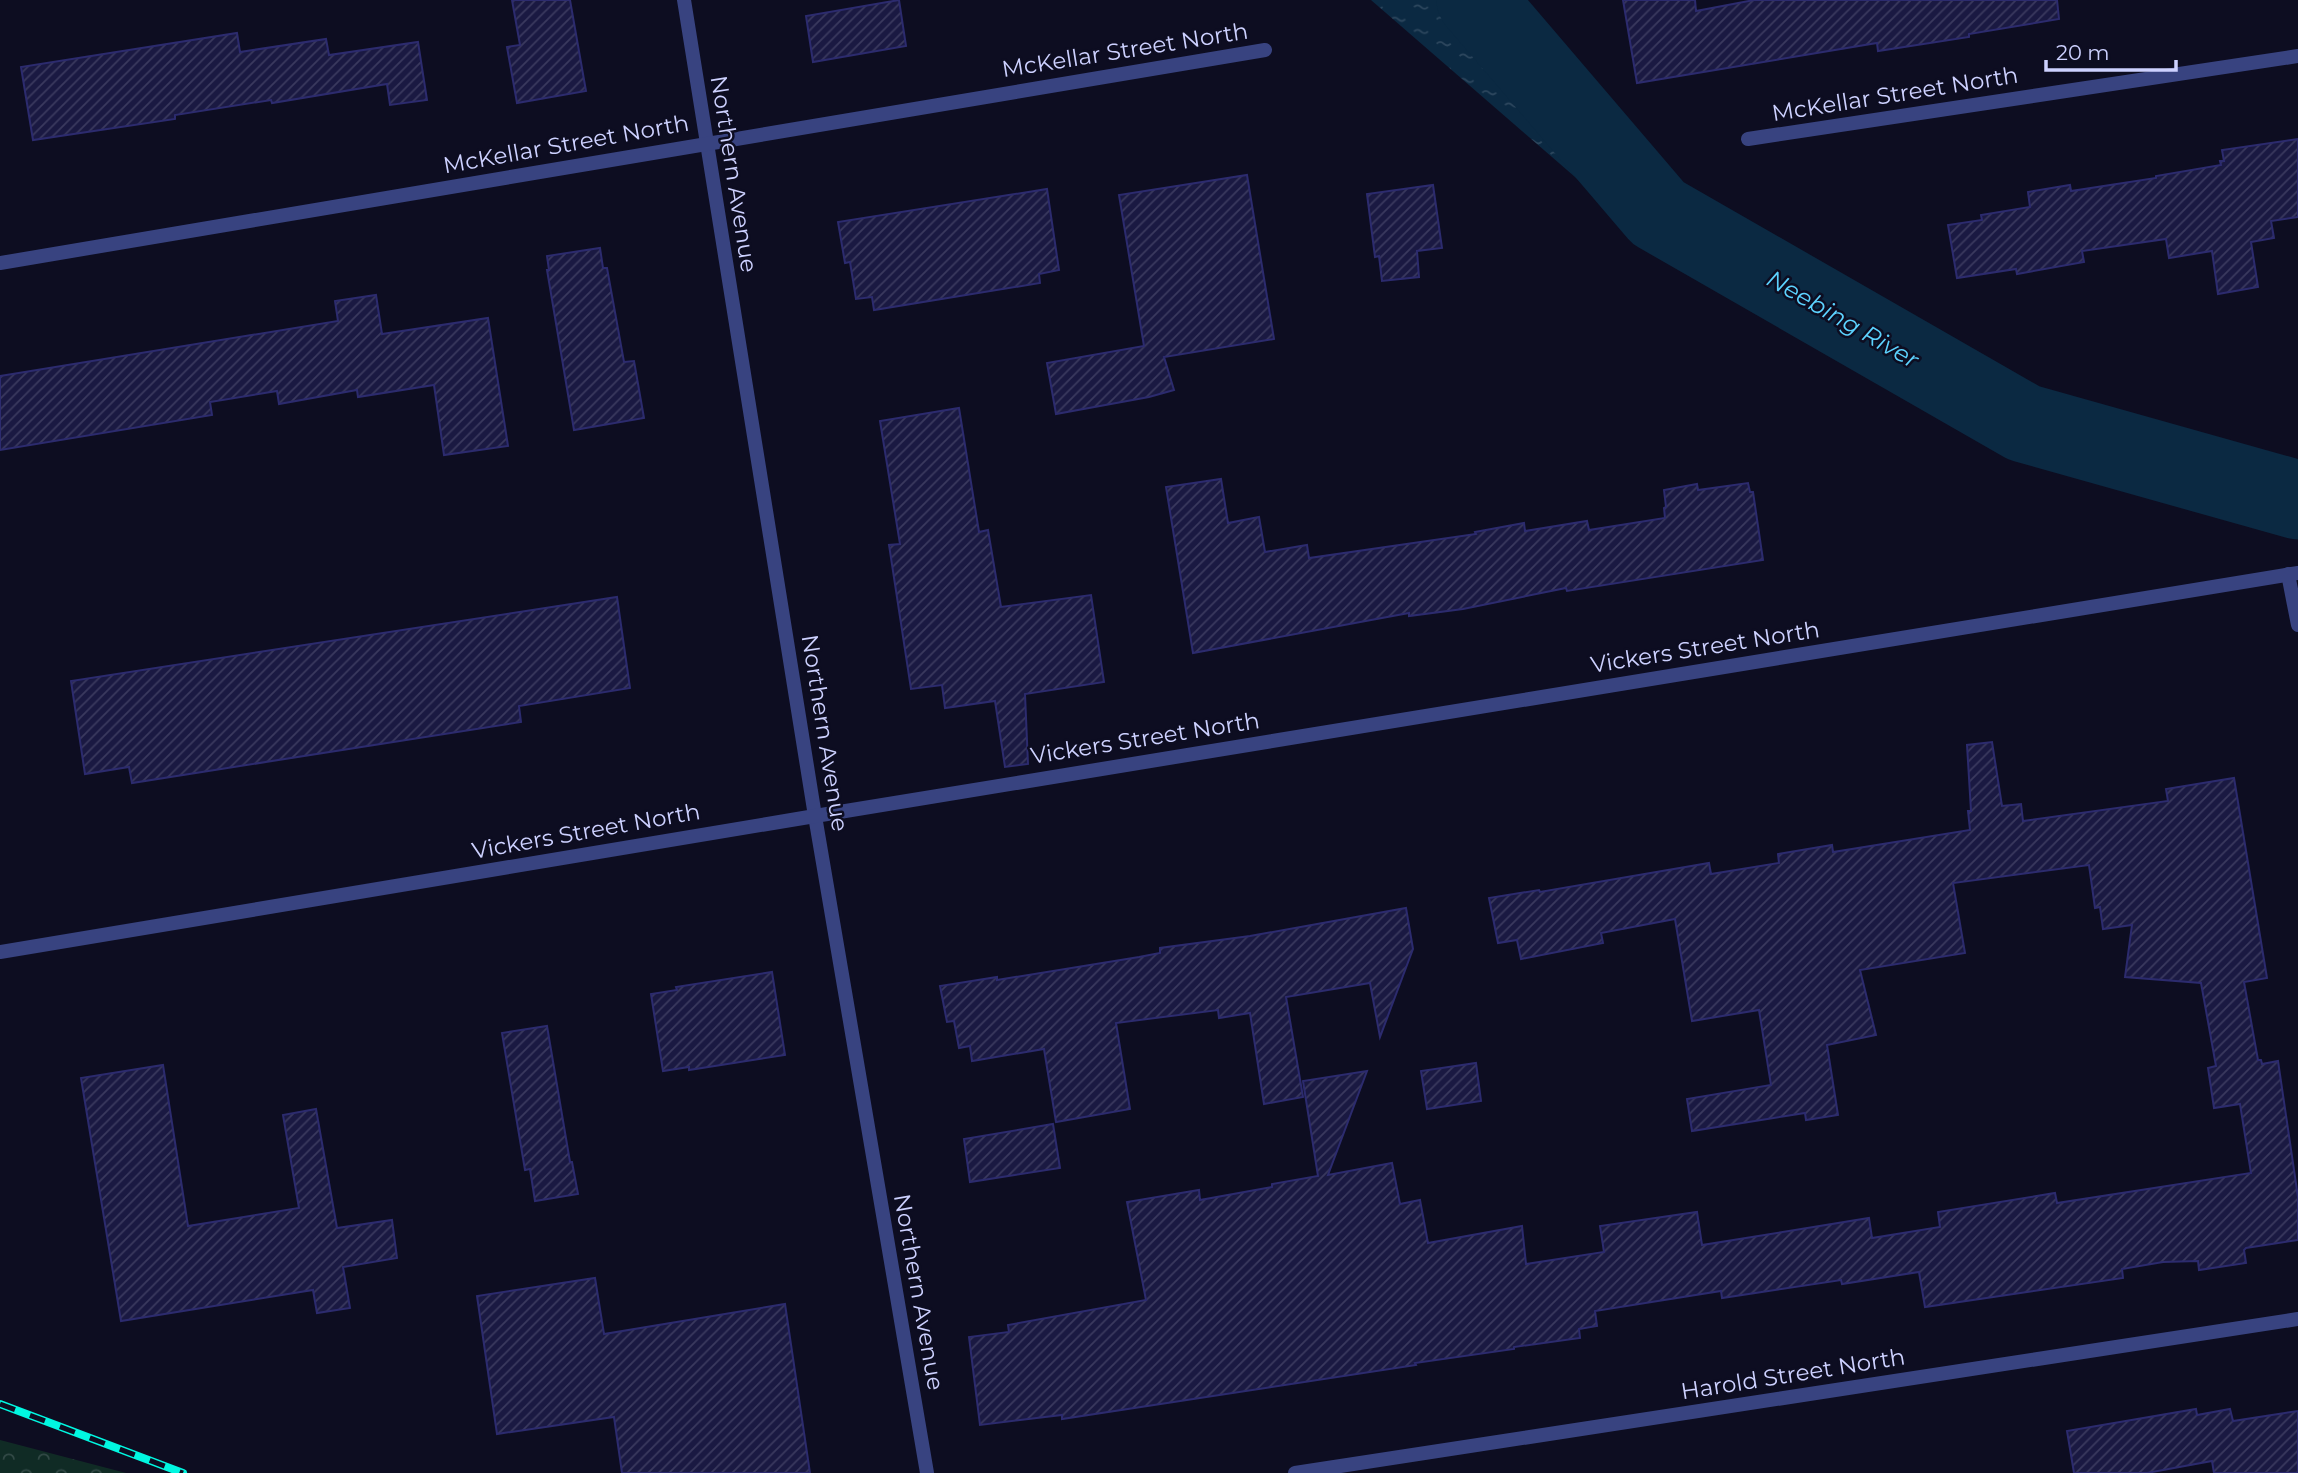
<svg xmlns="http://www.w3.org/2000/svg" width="2298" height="1473" font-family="Montserrat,sans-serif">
<defs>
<pattern id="forest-crowns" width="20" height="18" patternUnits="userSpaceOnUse" patternTransform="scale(1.75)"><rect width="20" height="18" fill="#102b25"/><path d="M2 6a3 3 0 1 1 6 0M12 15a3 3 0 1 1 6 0" fill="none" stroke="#324946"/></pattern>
<pattern id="water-ripples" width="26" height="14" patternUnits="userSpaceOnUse" patternTransform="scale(1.75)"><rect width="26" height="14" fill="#0b2942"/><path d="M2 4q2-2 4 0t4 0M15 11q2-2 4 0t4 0" fill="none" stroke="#2d475e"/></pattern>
<pattern id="building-hatch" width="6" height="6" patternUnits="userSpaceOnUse" patternTransform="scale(1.75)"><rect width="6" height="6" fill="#1a1942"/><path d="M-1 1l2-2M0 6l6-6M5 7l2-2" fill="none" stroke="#3a395e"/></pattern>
</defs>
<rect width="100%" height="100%" fill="#0d0d21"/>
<polygon fill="url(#forest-crowns)" points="0,1440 126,1473 0,1473"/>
<polygon fill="url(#water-ripples)" points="1371,0 1491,0 1649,160 1597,196"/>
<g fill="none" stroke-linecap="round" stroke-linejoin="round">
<polyline stroke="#0b2942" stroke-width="79" points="1476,0 1658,213 2024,423 2298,500"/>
</g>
<g fill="url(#building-hatch)" stroke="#2c2b6e" stroke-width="2">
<polygon points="512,0 570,0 586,91 517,103 507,47 520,45"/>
<polygon points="899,0 906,46 813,62 806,16"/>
<polygon points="1623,0 1695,0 1696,11 1754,0 2057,0 2059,19 1969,34 1969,37 1878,51 1877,43 1637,83"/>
<polygon points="237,33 240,52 326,39 329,55 418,42 427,100 390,105 387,84 272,103 271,100 175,115 175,119 33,140 21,67"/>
<polygon points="2298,139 2298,217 2271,221 2274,238 2251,242 2258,287 2218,294 2212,251 2169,258 2166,239 2082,251 2084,262 2017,274 2016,269 1957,278 1948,225 1982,220 1981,215 2030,207 2028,192 2070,185 2071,191 2156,178 2156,176 2221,165 2220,161 2224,161 2222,150"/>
<polygon points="1247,175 1274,339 1164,357 1174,390 1149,397 1056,414 1047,363 1144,346 1119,195"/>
<polygon points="1433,185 1442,248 1417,251 1419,277 1382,281 1379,256 1375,257 1367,194"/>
<polygon points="1047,189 1059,270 1039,274 1040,283 874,310 872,297 856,299 850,262 845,263 838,222"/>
<polygon points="600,248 603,268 607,268 624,362 634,361 644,418 574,430 547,270 549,270 547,256"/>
<polygon points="376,295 382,334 488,318 508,446 444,455 434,385 358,397 357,390 279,404 277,391 210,402 212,415 0,450 0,376 338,321 335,301"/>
<polygon points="959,408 979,532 988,530 1001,607 1091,595 1104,682 1025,694 1028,764 1005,767 995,701 945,708 942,685 911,689 889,545 900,544 880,421"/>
<polygon points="1221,479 1228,523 1259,517 1265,552 1307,545 1309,558 1476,534 1475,532 1524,523 1525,531 1587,521 1589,530 1665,518 1664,508 1666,507 1664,490 1697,484 1698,490 1748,483 1750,492 1753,492 1763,560 1567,591 1566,588 1463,609 1409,616 1409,613 1193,653 1166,487"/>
<polygon points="617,597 630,688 519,706 521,722 132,783 129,767 85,774 71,681"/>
<polygon points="1992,742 2002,806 2021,804 2023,821 2168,801 2166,789 2234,778 2267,978 2244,982 2258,1060 2261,1060 2262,1064 2278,1061 2298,1197 2298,1240 2246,1248 2244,1250 2246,1263 2199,1270 2198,1261 2163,1262 2122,1269 2123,1278 1925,1307 1919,1272 1842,1284 1841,1280 1722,1298 1721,1291 1595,1311 1597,1326 1579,1329 1580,1338 1514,1347 1514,1349 1415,1363 1416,1365 1062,1419 1062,1415 980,1425 969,1337 1009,1332 1008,1325 1146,1300 1127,1202 1199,1190 1200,1200 1272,1187 1272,1184 1318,1176 1303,1081 1367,1071 1328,1175 1392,1163 1400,1204 1420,1200 1428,1243 1522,1226 1526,1264 1604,1252 1600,1226 1697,1212 1702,1245 1869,1218 1872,1238 1940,1227 1938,1212 2055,1193 2057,1203 2251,1173 2240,1104 2214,1108 2208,1068 2216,1066 2201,983 2125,977 2132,925 2103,929 2100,907 2095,908 2089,865 1953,883 1965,953 1860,970 1876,1035 1827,1045 1838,1115 1806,1120 1805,1113 1692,1131 1687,1099 1771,1085 1759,1010 1692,1021 1675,919 1601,933 1603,943 1521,959 1517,940 1498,943 1489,898 1539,890 1540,892 1709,863 1711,874 1779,863 1778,854 1832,845 1833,852 1970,830 1968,811 1971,811 1967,745"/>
<polygon points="1406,908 1413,949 1380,1037 1370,983 1286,997 1303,1097 1264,1104 1250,1013 1219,1018 1218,1010 1116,1023 1130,1109 1056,1122 1044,1049 972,1061 970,1046 959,1048 954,1021 947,1022 940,986 997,977 997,980 1139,957 1160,953 1160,948 1250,936"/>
<polygon points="772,972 785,1055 689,1070 689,1067 663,1071 651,994 677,990 676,987"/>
<polygon points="547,1026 570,1162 572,1162 578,1194 535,1201 530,1169 525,1170 502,1033"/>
<polygon points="1476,1063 1481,1101 1427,1109 1421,1071"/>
<polygon points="163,1065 188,1226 299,1208 283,1115 316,1109 337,1228 392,1220 397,1258 343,1267 350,1308 317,1313 313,1290 121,1321 81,1078"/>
<polygon points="1053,1124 1060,1168 970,1182 964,1139"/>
<polygon points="595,1278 604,1334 785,1304 810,1473 622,1473 614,1417 497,1434 477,1296"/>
<polygon points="2196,1409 2197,1415 2230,1409 2233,1421 2298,1411 2298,1473 2214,1473 2212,1461 2147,1473 2074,1473 2067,1431"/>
</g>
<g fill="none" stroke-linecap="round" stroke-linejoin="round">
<g stroke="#384380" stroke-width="14">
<polyline points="684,0 815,816 927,1473"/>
<polyline points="1748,139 2298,56"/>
<polyline points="0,263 1265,50"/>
<polyline points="2288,574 2298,625"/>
<polyline points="0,952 815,816 2298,573"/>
<polyline points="1295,1473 2298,1319"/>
</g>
<defs>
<polyline id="rail" points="0,1404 183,1473"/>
</defs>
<use href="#rail" stroke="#01f7e1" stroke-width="8"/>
<use href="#rail" stroke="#0d0d21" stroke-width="5" stroke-dasharray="16" stroke-linecap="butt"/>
</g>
<g text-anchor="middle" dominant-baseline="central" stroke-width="5" stroke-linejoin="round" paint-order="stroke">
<g font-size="23" fill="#cdd1ff" stroke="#0d0d21">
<text transform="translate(1125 50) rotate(-9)">McKellar Street North</text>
<text transform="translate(1895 94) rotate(-9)">McKellar Street North</text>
<text transform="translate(566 144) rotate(-10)">McKellar Street North</text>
<text transform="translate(734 174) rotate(81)">Northern Avenue</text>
<text transform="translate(1705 647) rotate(-9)">Vickers Street North</text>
<text transform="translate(825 733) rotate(81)">Northern Avenue</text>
<text transform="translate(1145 738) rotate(-9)">Vickers Street North</text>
<text transform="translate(586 831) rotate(-10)">Vickers Street North</text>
<text transform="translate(919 1292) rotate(80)">Northern Avenue</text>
<text transform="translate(1793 1374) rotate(-9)">Harold Street North</text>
</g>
<g font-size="24" font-style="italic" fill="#5cd2fe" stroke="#0d0d21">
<text transform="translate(1843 319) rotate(30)">Neebing River</text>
</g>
</g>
<path d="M2046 60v10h130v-10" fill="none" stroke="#cdd1ff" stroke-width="3.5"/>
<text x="2056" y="60" font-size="21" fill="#cdd1ff" stroke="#0d0d21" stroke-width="5" paint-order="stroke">20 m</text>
</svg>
